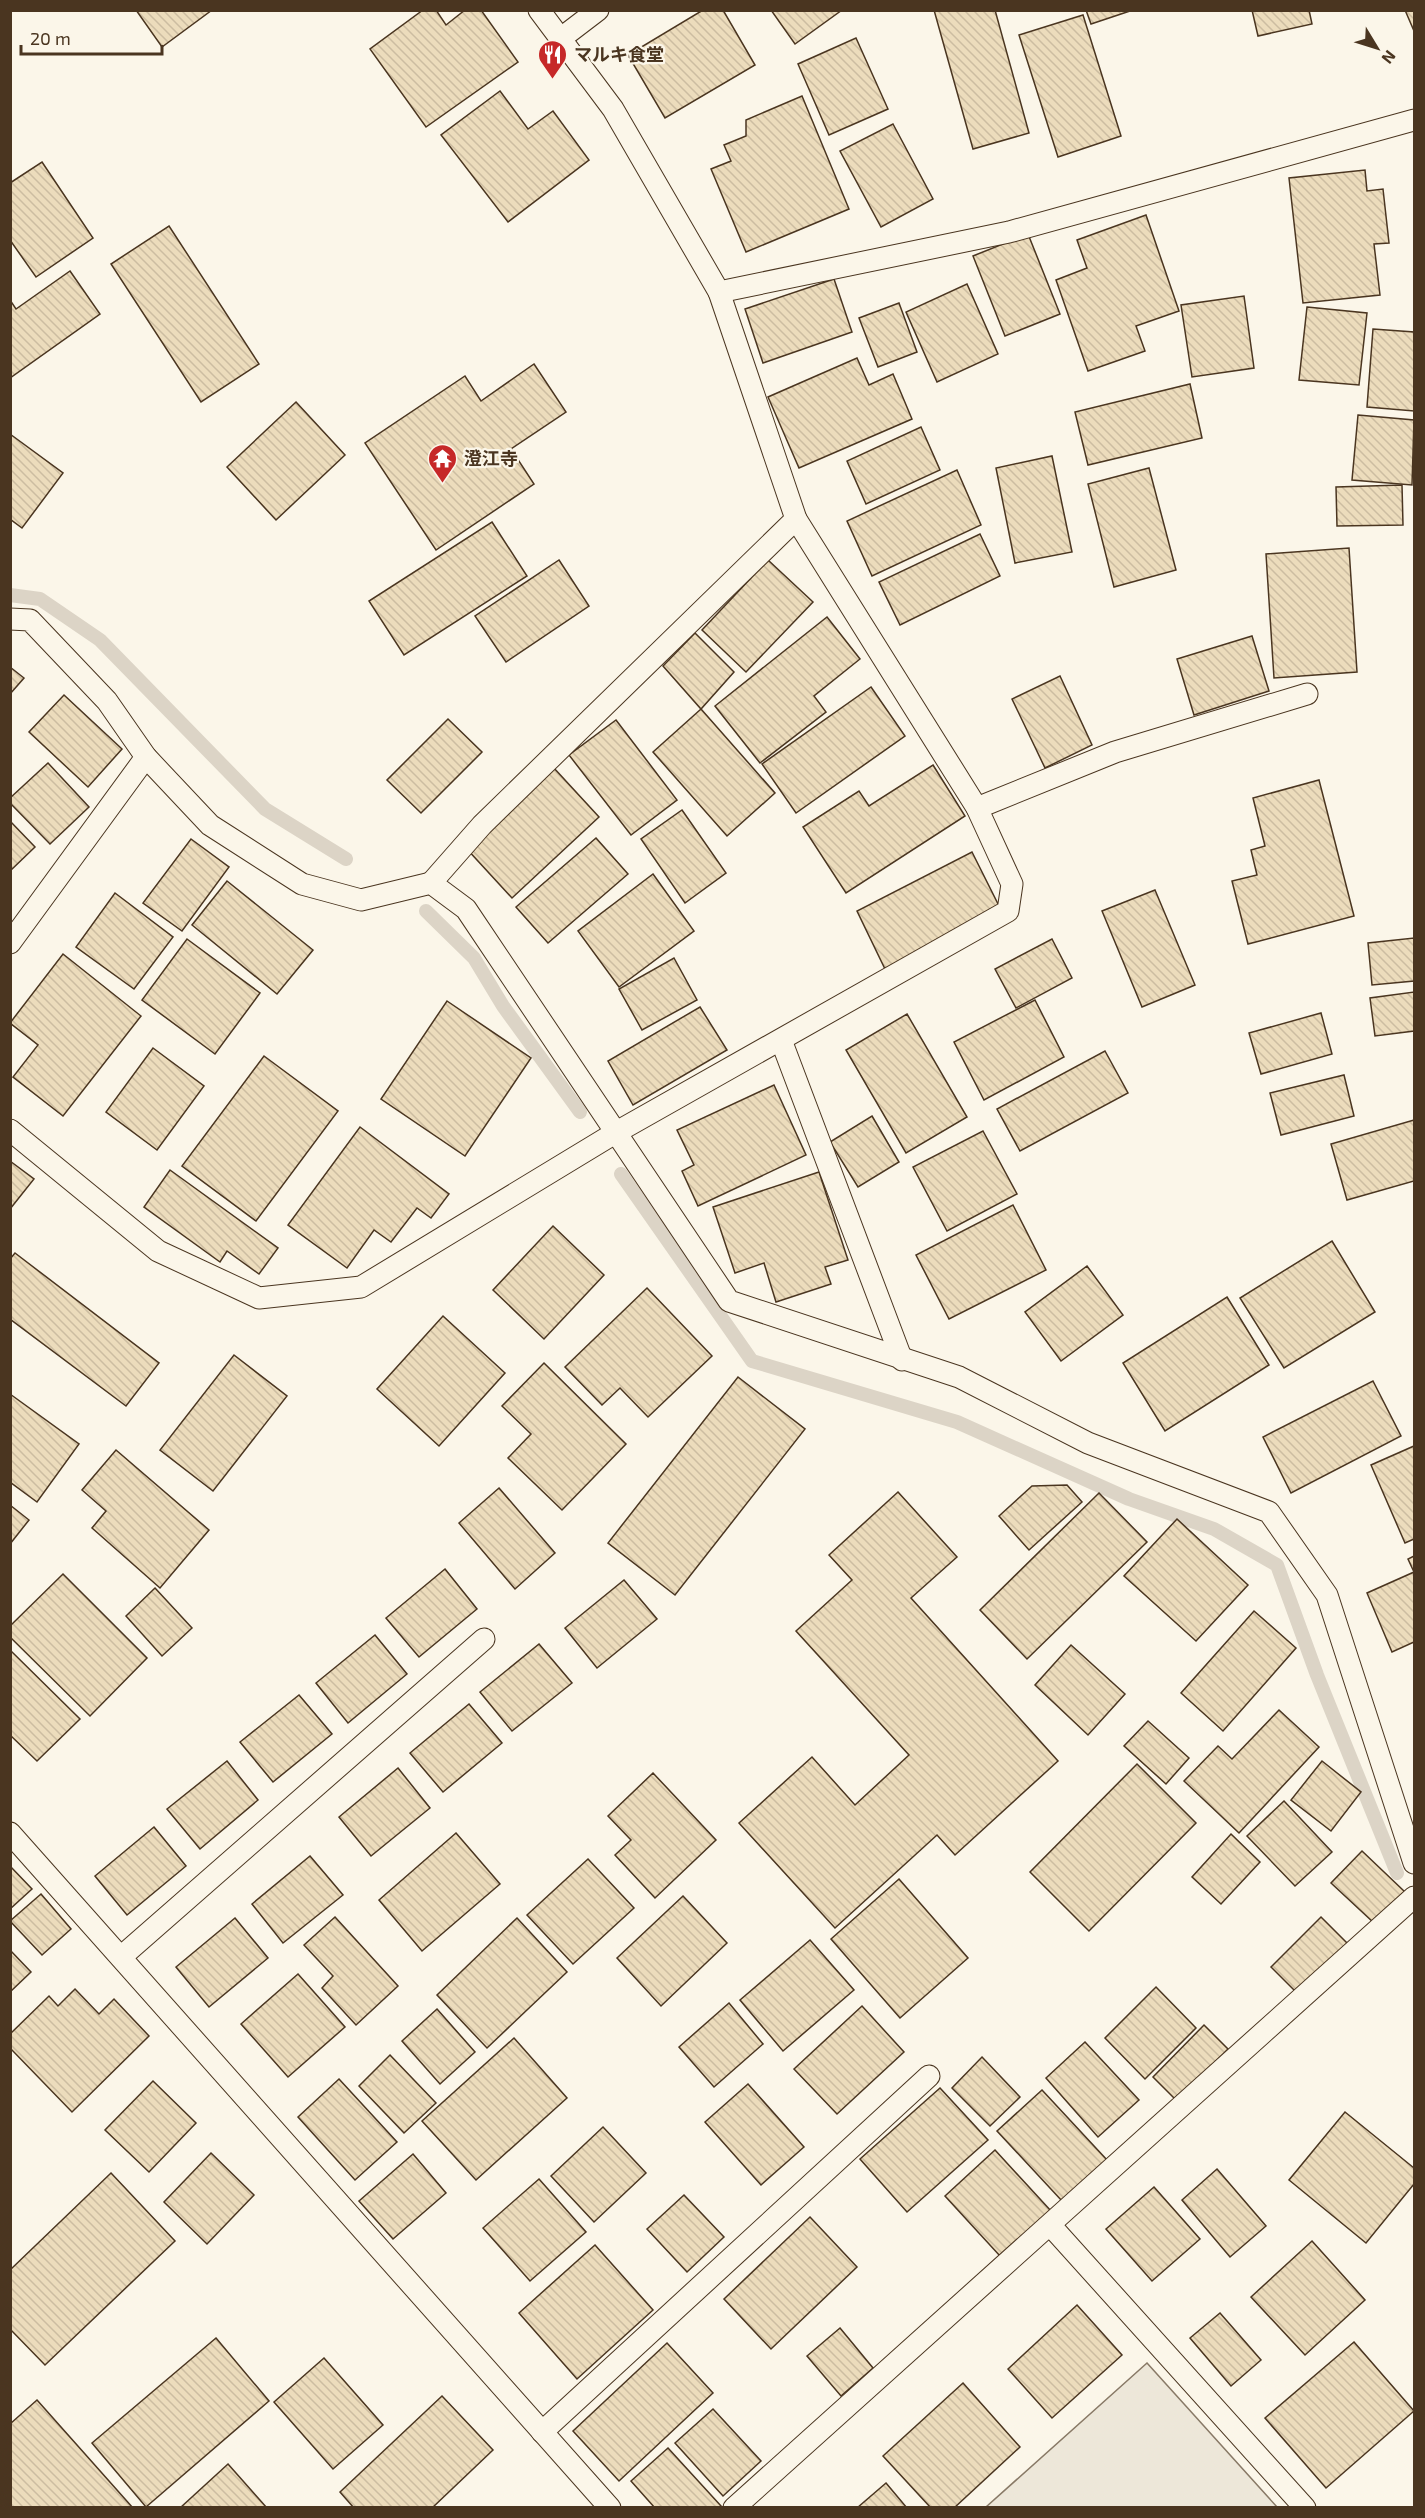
<svg xmlns="http://www.w3.org/2000/svg" width="1425" height="2518" font-family="'Exo 2','Noto Sans JP',sans-serif">
<defs>
<pattern id="building-back-hatch" width="6" height="6" patternUnits="userSpaceOnUse" patternTransform="scale(1.5)"><rect width="6" height="6" fill="#ecdcbc"/><path d="M-1 5l2 2M0 0l6 6M5-1l2 2" fill="none" stroke="#ccbda1"/></pattern>
</defs>
<rect width="100%" height="100%" fill="#fbf6e9"/>
<polygon fill="#ede7d9" stroke="#887966" stroke-width="1.5" points="1147,2363 1277,2507 986,2507"/>
<g fill="none" stroke-linecap="round" stroke-linejoin="round">
<g stroke="#dcd4c6" stroke-width="14">
<polyline points="10,595 40,599 100,640 265,809 346,859"/>
<polyline points="426,911 474,958 503,1006 580,1112"/>
<polyline points="621,1174 752,1361 957,1422 1129,1499 1214,1529 1277,1565 1317,1675 1397,1873"/>
</g>
</g>
<g fill="url(#building-back-hatch)" stroke="#4a3520" stroke-width="1.5">
<polygon points="136,10 212,10 162,47"/>
<polygon points="423,10 436,10 446,25 465,10 481,10 518,62 426,127 370,49"/>
<polygon points="703,10 723,10 755,65 665,118 628,55"/>
<polygon points="771,10 842,10 795,44"/>
<polygon points="934,10 995,10 1029,133 973,149"/>
<polygon points="1086,10 1133,10 1091,24"/>
<polygon points="1252,10 1309,10 1312,24 1258,36"/>
<polygon points="1405,10 1414,10 1414,31"/>
<polygon points="1083,15 1121,136 1058,157 1019,35"/>
<polygon points="856,38 888,109 829,135 798,64"/>
<polygon points="500,91 528,129 553,111 589,160 508,222 441,135"/>
<polygon points="802,96 849,209 746,252 711,169 731,161 724,145 746,136 746,120"/>
<polygon points="893,124 933,199 881,227 840,151"/>
<polygon points="42,162 93,238 36,277 10,240 10,183"/>
<polygon points="1365,170 1367,191 1383,189 1389,243 1374,244 1380,295 1303,303 1289,178"/>
<polygon points="1146,215 1179,311 1136,326 1145,351 1088,371 1056,280 1087,268 1077,240"/>
<polygon points="169,226 259,364 201,402 111,264"/>
<polygon points="1028,234 1060,314 1005,336 973,256"/>
<polygon points="70,271 100,314 10,378 10,300 16,309"/>
<polygon points="834,279 852,332 763,363 745,309"/>
<polygon points="967,284 998,354 937,382 906,312"/>
<polygon points="1244,296 1254,368 1192,377 1181,305"/>
<polygon points="899,303 917,352 878,367 859,318"/>
<polygon points="1307,307 1367,313 1359,385 1299,380"/>
<polygon points="1373,329 1414,332 1414,411 1367,407"/>
<polygon points="857,358 869,385 893,374 912,419 799,468 768,397"/>
<polygon points="534,364 566,412 511,449 534,484 436,550 365,443 465,376 481,401"/>
<polygon points="1190,384 1202,438 1088,465 1075,412"/>
<polygon points="296,402 345,455 276,520 227,467"/>
<polygon points="1358,415 1414,420 1412,485 1352,480"/>
<polygon points="921,427 940,470 866,504 847,461"/>
<polygon points="10,434 63,473 22,528 10,519"/>
<polygon points="1052,456 1072,552 1015,563 996,468"/>
<polygon points="1149,468 1176,570 1114,587 1088,484"/>
<polygon points="957,470 981,525 872,576 847,521"/>
<polygon points="1402,485 1403,525 1337,526 1336,487"/>
<polygon points="492,522 527,576 404,655 369,601"/>
<polygon points="980,534 1000,576 900,625 879,582"/>
<polygon points="1349,548 1357,672 1274,678 1266,554"/>
<polygon points="559,560 589,606 506,662 475,616"/>
<polygon points="768,560 813,602 746,672 702,630"/>
<polygon points="827,617 860,659 814,696 826,712 760,763 715,706"/>
<polygon points="695,633 734,672 701,709 663,666"/>
<polygon points="1252,636 1269,691 1194,715 1177,659"/>
<polygon points="10,667 24,678 10,694"/>
<polygon points="1060,676 1092,745 1045,768 1012,699"/>
<polygon points="871,687 905,736 796,813 762,764"/>
<polygon points="64,695 122,749 88,787 29,732"/>
<polygon points="701,709 775,793 727,836 653,752"/>
<polygon points="448,719 482,752 421,813 387,780"/>
<polygon points="616,720 677,800 631,835 569,755"/>
<polygon points="48,763 89,807 50,844 10,803 10,798"/>
<polygon points="933,765 965,816 846,893 803,827 859,791 869,806"/>
<polygon points="553,767 599,817 512,898 466,848"/>
<polygon points="1319,780 1354,916 1248,944 1232,881 1257,875 1251,850 1265,846 1253,798"/>
<polygon points="682,810 726,873 685,903 641,839"/>
<polygon points="10,821 35,847 10,871"/>
<polygon points="596,838 628,874 548,943 516,907"/>
<polygon points="191,839 229,867 182,931 143,903"/>
<polygon points="972,852 1001,910 885,969 857,911"/>
<polygon points="653,874 694,931 619,987 578,931"/>
<polygon points="227,881 313,950 277,994 192,925"/>
<polygon points="1155,890 1195,985 1142,1007 1102,911"/>
<polygon points="115,893 173,937 134,989 76,947"/>
<polygon points="1414,938 1414,981 1372,985 1368,943"/>
<polygon points="187,939 260,993 215,1054 142,1000"/>
<polygon points="1052,939 1072,978 1016,1008 995,969"/>
<polygon points="63,954 141,1016 63,1116 13,1077 38,1045 10,1023"/>
<polygon points="674,958 697,1000 642,1030 619,989"/>
<polygon points="1414,992 1414,1031 1375,1036 1370,998"/>
<polygon points="1035,1000 1064,1057 984,1100 954,1042"/>
<polygon points="447,1001 531,1058 465,1156 381,1099"/>
<polygon points="700,1007 727,1050 633,1105 608,1061"/>
<polygon points="1321,1013 1332,1054 1261,1074 1249,1033"/>
<polygon points="907,1014 967,1117 906,1153 846,1050"/>
<polygon points="153,1048 204,1086 157,1150 106,1112"/>
<polygon points="1105,1051 1128,1093 1020,1151 997,1109"/>
<polygon points="264,1056 338,1111 256,1221 182,1166"/>
<polygon points="1344,1075 1354,1116 1281,1135 1270,1093"/>
<polygon points="774,1085 806,1155 698,1206 682,1171 694,1165 677,1130"/>
<polygon points="872,1116 899,1162 858,1187 830,1142"/>
<polygon points="1414,1120 1414,1181 1347,1200 1331,1144"/>
<polygon points="360,1127 449,1194 431,1218 417,1208 391,1242 374,1230 347,1268 288,1225"/>
<polygon points="983,1131 1017,1194 947,1231 913,1167"/>
<polygon points="10,1161 34,1179 10,1209"/>
<polygon points="170,1170 278,1248 259,1274 227,1251 220,1262 144,1207"/>
<polygon points="819,1172 848,1260 825,1267 831,1284 776,1302 764,1263 735,1273 713,1207"/>
<polygon points="1013,1205 1046,1270 949,1319 916,1255"/>
<polygon points="553,1226 604,1275 544,1339 493,1290"/>
<polygon points="1332,1241 1375,1312 1284,1368 1240,1298"/>
<polygon points="15,1253 159,1363 126,1406 10,1319 10,1259"/>
<polygon points="1087,1266 1123,1315 1061,1361 1025,1312"/>
<polygon points="647,1288 712,1356 648,1417 620,1388 602,1405 565,1367"/>
<polygon points="1227,1297 1269,1365 1165,1431 1123,1363"/>
<polygon points="443,1316 505,1373 439,1446 377,1389"/>
<polygon points="234,1355 287,1396 213,1491 160,1450"/>
<polygon points="544,1363 626,1444 562,1510 508,1458 531,1434 502,1406"/>
<polygon points="738,1377 805,1429 675,1595 608,1543"/>
<polygon points="1373,1381 1401,1436 1291,1493 1263,1437"/>
<polygon points="10,1394 79,1444 37,1502 10,1482"/>
<polygon points="1414,1446 1414,1539 1405,1543 1371,1465"/>
<polygon points="116,1450 209,1530 160,1588 92,1528 106,1511 82,1490"/>
<polygon points="1067,1485 1082,1502 1029,1550 999,1516 1032,1486"/>
<polygon points="499,1488 555,1553 515,1589 459,1523"/>
<polygon points="898,1492 957,1557 911,1598 1058,1761 955,1855 937,1835 835,1928 739,1823 812,1757 855,1805 909,1755 796,1631 852,1580 829,1555"/>
<polygon points="1099,1493 1147,1542 1027,1659 980,1610"/>
<polygon points="10,1505 29,1520 10,1544"/>
<polygon points="1177,1519 1248,1585 1196,1641 1124,1576"/>
<polygon points="1414,1556 1414,1642 1392,1652 1367,1593 1414,1572 1408,1559"/>
<polygon points="445,1569 477,1609 419,1657 386,1618"/>
<polygon points="63,1574 147,1658 90,1716 10,1637 10,1626"/>
<polygon points="624,1580 657,1619 597,1668 565,1628"/>
<polygon points="155,1588 192,1628 162,1656 126,1616"/>
<polygon points="1254,1611 1296,1648 1223,1731 1181,1693"/>
<polygon points="375,1635 407,1674 348,1723 316,1683"/>
<polygon points="539,1644 572,1683 512,1731 480,1692"/>
<polygon points="1071,1645 1125,1694 1088,1735 1035,1685"/>
<polygon points="10,1650 80,1719 37,1761 10,1735"/>
<polygon points="299,1695 332,1734 273,1782 240,1742"/>
<polygon points="469,1704 502,1743 443,1792 410,1753"/>
<polygon points="1279,1710 1319,1747 1239,1833 1184,1781 1218,1746 1232,1759"/>
<polygon points="1148,1721 1189,1758 1166,1784 1124,1746"/>
<polygon points="227,1761 258,1800 200,1849 167,1809"/>
<polygon points="1322,1761 1361,1792 1331,1831 1291,1800"/>
<polygon points="1137,1764 1196,1823 1089,1931 1030,1872"/>
<polygon points="398,1768 430,1808 371,1856 339,1817"/>
<polygon points="653,1773 716,1840 655,1898 615,1855 631,1840 608,1816"/>
<polygon points="1284,1801 1332,1852 1295,1886 1247,1836"/>
<polygon points="154,1827 186,1866 127,1915 95,1876"/>
<polygon points="456,1833 500,1884 422,1951 379,1900"/>
<polygon points="1231,1834 1260,1862 1221,1904 1192,1877"/>
<polygon points="1362,1851 1405,1892 1374,1923 1331,1883"/>
<polygon points="310,1856 343,1895 283,1943 252,1904"/>
<polygon points="588,1859 634,1908 573,1964 527,1915"/>
<polygon points="10,1866 32,1889 10,1909"/>
<polygon points="899,1879 968,1958 900,2018 831,1939"/>
<polygon points="41,1894 71,1929 42,1955 10,1921"/>
<polygon points="683,1896 727,1943 661,2006 617,1958"/>
<polygon points="335,1917 398,1986 356,2025 322,1988 333,1976 304,1945"/>
<polygon points="1321,1917 1348,1944 1298,1994 1271,1967"/>
<polygon points="235,1918 268,1958 209,2007 176,1967"/>
<polygon points="517,1918 567,1972 487,2048 437,1995"/>
<polygon points="810,1940 854,1990 783,2051 740,2000"/>
<polygon points="10,1950 31,1972 10,1992"/>
<polygon points="298,1974 345,2027 288,2077 241,2024"/>
<polygon points="1156,1987 1196,2028 1145,2079 1105,2038"/>
<polygon points="75,1989 99,2014 114,1999 149,2036 72,2112 10,2048 10,2034 49,1996 58,2006"/>
<polygon points="729,2003 763,2044 714,2087 679,2047"/>
<polygon points="862,2006 904,2052 837,2114 794,2069"/>
<polygon points="437,2009 475,2052 440,2084 402,2041"/>
<polygon points="1204,2025 1228,2049 1177,2101 1153,2077"/>
<polygon points="514,2038 567,2098 476,2180 422,2121"/>
<polygon points="1085,2042 1139,2100 1098,2137 1046,2078"/>
<polygon points="390,2055 436,2103 404,2133 359,2086"/>
<polygon points="982,2057 1020,2097 990,2126 952,2088"/>
<polygon points="339,2079 397,2142 355,2180 298,2117"/>
<polygon points="153,2081 196,2123 149,2172 105,2130"/>
<polygon points="748,2084 804,2147 761,2185 705,2122"/>
<polygon points="940,2088 988,2140 907,2212 860,2159"/>
<polygon points="1042,2090 1107,2160 1062,2201 997,2131"/>
<polygon points="1345,2112 1414,2168 1414,2184 1366,2243 1289,2180"/>
<polygon points="603,2127 646,2173 594,2222 551,2176"/>
<polygon points="995,2150 1051,2211 1000,2256 945,2196"/>
<polygon points="211,2153 254,2195 207,2244 164,2202"/>
<polygon points="413,2154 446,2193 393,2239 359,2201"/>
<polygon points="1217,2169 1266,2226 1230,2257 1182,2200"/>
<polygon points="111,2173 175,2241 45,2365 10,2329 10,2270"/>
<polygon points="539,2179 586,2232 530,2281 483,2228"/>
<polygon points="1154,2187 1200,2239 1152,2281 1106,2229"/>
<polygon points="684,2195 724,2237 687,2272 647,2229"/>
<polygon points="810,2217 857,2267 771,2349 724,2299"/>
<polygon points="1312,2241 1365,2300 1305,2355 1251,2297"/>
<polygon points="595,2245 653,2310 577,2379 519,2313"/>
<polygon points="1077,2305 1122,2355 1052,2418 1008,2369"/>
<polygon points="1220,2313 1261,2360 1231,2386 1190,2338"/>
<polygon points="840,2328 873,2368 841,2396 807,2356"/>
<polygon points="216,2338 269,2401 146,2507 92,2443"/>
<polygon points="1354,2342 1414,2411 1326,2488 1265,2418"/>
<polygon points="667,2343 713,2393 619,2481 573,2431"/>
<polygon points="324,2358 383,2425 333,2469 274,2402"/>
<polygon points="963,2383 1020,2447 954,2508 931,2508 883,2456"/>
<polygon points="442,2396 493,2450 432,2508 354,2508 340,2492"/>
<polygon points="37,2400 133,2508 10,2508 10,2424"/>
<polygon points="713,2409 761,2461 723,2496 675,2443"/>
<polygon points="668,2448 721,2506 719,2508 655,2508 631,2481"/>
<polygon points="228,2464 267,2508 180,2508"/>
<polygon points="886,2483 907,2508 857,2508"/>
</g>
<g fill="none" stroke-linecap="round" stroke-linejoin="round">
<defs>
<g id="service">
<polyline points="539,10 613,109 719,292 1009,232 1414,120"/>
<polyline points="560,39 598,10"/>
<polyline points="10,619 30,620 107,701 146,757 210,825 302,884 361,900 431,883 466,909 729,1301 959,1377 1088,1443 1269,1512 1327,1595 1414,1863"/>
<polyline points="977,808 1115,752 1307,694"/>
<polyline points="431,883 482,825 796,519 719,292"/>
<polyline points="10,943 146,757"/>
<polyline points="781,1040 902,1360"/>
<polyline points="10,1130 158,1251 259,1298 361,1287 615,1133 1008,911 1012,884 977,808 796,519"/>
<polyline points="10,1833 610,2508"/>
<polyline points="121,1957 484,1639"/>
<polyline points="1051,2226 1305,2508"/>
<polyline points="542,2432 929,2076"/>
<polyline points="734,2508 1414,1897"/>
</g>
</defs>
<use href="#service" stroke="#4a3520" stroke-width="23"/>
<use href="#service" stroke="#fbf6e9" stroke-width="21"/>
</g>
<defs>
<symbol id="restaurant-pin" viewBox="-11 -11 22 30"><path d="M0 17L-7.5 6A9.5 9.5 0 1 1 7.5 6Z" fill="#c62828" stroke="#fbf6e9"/><path d="M-5-6h1v4h1v-4h1v4h1v-4h1v5L-1.5 .5V6h-2V.5L-5-1ZM5-6V6H3V1.5H1.5Q1.5-4 5-6Z" fill="#fff"/></symbol>
<symbol id="temple-pin" viewBox="-11 -11 22 30"><path d="M0 17L-7.5 6A9.5 9.5 0 1 1 7.5 6Z" fill="#c62828" stroke="#fbf6e9"/><path d="M0-6L5-2H3V0L6.5 2.5H4V6H1.5V3h-3V6H-4V2.5H-6.5L-3 0V-2H-5Z" fill="#fff"/></symbol>
</defs>
<g fill-rule="evenodd">
<use href="#restaurant-pin" x="536" y="38" width="33" height="45"/>
<use href="#temple-pin" x="426" y="442" width="33" height="45"/>
</g>
<g text-anchor="middle" dominant-baseline="central" stroke-width="4.5" stroke-linejoin="round" paint-order="stroke">
<g font-size="18" font-weight="bold" fill="#4a3520" stroke="#fbf6e9" text-anchor="start">
<text x="574" y="54">マルキ食堂</text>
<text x="464" y="458">澄江寺</text>
</g>
</g>
<rect width="1425" height="2518" fill="none" stroke="#4a3520" stroke-width="24"/>
<g transform="translate(1377 48) rotate(128)" stroke="#fbf6e9" stroke-width="4.5" paint-order="stroke">
<path d="M0-4.5L10 22L0 15L-10 22Z" fill="#4a3520"/>
<text y="-9" font-size="16" font-weight="bold" text-anchor="middle" fill="#4a3520">N</text>
</g>
<path d="M21 45v9h141v-9" fill="none" stroke="#4a3520" stroke-width="3"/>
<text x="30" y="45" font-size="18" fill="#4a3520" stroke="#fbf6e9" stroke-width="4.5" paint-order="stroke">20 m</text>
</svg>
